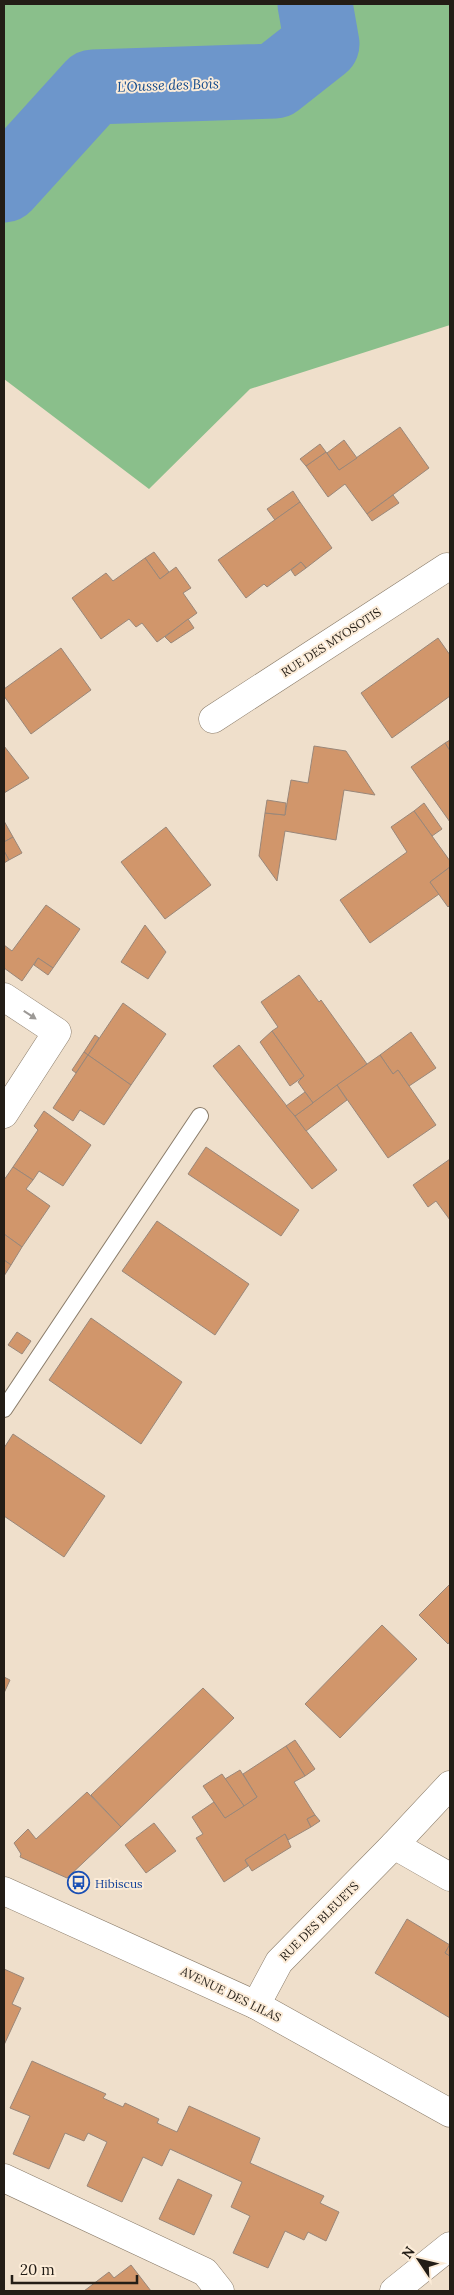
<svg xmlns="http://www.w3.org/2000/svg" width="454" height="2295" font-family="Lora,serif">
<rect width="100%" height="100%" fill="#efdfcb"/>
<polygon fill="#8abf8b" points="4,4 450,4 450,325 250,389 149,489 4,379"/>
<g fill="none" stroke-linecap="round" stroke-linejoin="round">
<polyline stroke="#6d96cb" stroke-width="75" points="4,185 93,87 275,81 322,44 315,4"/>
</g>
<g fill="#d1966b" stroke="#9a8779">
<polygon points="400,427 429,468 367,514 345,484 328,497 306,466 326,452 339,470"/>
<polygon points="344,440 357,458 339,470 327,453"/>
<polygon points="320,444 326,452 306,466 300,459"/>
<polygon points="293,491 300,502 275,520 267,509"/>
<polygon points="393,495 399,503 372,521 367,514"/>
<polygon points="300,502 332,548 306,568 301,562 267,587 264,584 246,598 218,560"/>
<polygon points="154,552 169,572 160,579 145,558"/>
<polygon points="145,558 160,579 176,567 191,588 183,593 197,613 157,642 142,623 136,627 129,619 101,639 72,598 106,573 113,581"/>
<polygon points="301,562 306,568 295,576 291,570"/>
<polygon points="188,619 194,628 171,643 165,637"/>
<polygon points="438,638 450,655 450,696 392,738 361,693"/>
<polygon points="61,648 91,690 31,734 4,696 4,689"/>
<polygon points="450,740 450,751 445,743"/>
<polygon points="445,743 450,751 450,822 411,767"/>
<polygon points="4,746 29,778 4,793"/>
<polygon points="314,746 346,751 375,795 344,790 336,840 285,831 277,881 259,856 265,813 285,815 291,780 308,783"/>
<polygon points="267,800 286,803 285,815 265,813"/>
<polygon points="424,803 442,829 432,836 414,811"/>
<polygon points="414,811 450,861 450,867 430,882 439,894 370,943 340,900 407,852 391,827"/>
<polygon points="4,821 13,837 4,842"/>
<polygon points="166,827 211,885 165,919 121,862"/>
<polygon points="13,837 22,853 9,860 4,851 4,842"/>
<polygon points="4,851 9,860 4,863"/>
<polygon points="450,867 450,905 448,907 430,882"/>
<polygon points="46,905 80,929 53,968 38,958 22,981 4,968 4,945 12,951"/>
<polygon points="145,925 166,952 148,979 121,962"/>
<polygon points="38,958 53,968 48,975 34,965"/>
<polygon points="299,975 319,1002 321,1000 367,1064 313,1103 298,1082 304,1076 272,1031 278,1027 261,1002"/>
<polygon points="123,1003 166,1034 131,1085 88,1055"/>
<polygon points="272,1031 304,1076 290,1086 260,1042"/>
<polygon points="411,1032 436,1068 409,1086 398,1070 393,1074 380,1055"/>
<polygon points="95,1035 99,1038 88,1055 84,1052"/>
<polygon points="239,1045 337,1170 312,1189 213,1066"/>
<polygon points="84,1052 88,1055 76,1073 72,1070"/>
<polygon points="88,1055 131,1085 104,1125 80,1110 73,1121 53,1108"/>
<polygon points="380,1055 393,1074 398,1070 436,1125 388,1158 337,1085"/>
<polygon points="337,1085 347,1100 306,1131 295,1116"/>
<polygon points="305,1092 313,1103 295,1116 286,1106"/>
<polygon points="44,1111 91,1145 63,1186 39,1171 33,1180 13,1167 38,1130 34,1126"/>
<polygon points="206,1147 299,1210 281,1236 188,1174"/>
<polygon points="450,1159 450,1220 436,1201 428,1207 413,1185"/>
<polygon points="13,1167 33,1180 26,1189 50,1206 22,1247 4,1234 4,1180"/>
<polygon points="157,1221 249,1284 215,1335 122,1271"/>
<polygon points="4,1234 22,1247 11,1265 4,1260"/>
<polygon points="4,1260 11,1265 4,1276"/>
<polygon points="91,1318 182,1382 141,1444 49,1380"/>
<polygon points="17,1332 31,1341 22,1354 8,1345"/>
<polygon points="13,1434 105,1496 64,1557 4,1516 4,1448"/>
<polygon points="450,1584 450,1641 448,1644 419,1615"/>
<polygon points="382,1625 417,1659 340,1738 305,1704"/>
<polygon points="4,1677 10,1680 4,1693"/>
<polygon points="203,1688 234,1718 121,1827 91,1795"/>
<polygon points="295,1740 315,1769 305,1776 286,1746"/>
<polygon points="286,1746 305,1776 294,1782 315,1815 307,1819 311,1827 288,1840 285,1834 245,1860 248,1866 224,1882 196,1838 203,1834 192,1817 214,1802 225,1818 257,1797 243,1774"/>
<polygon points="240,1770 257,1797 244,1806 225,1779"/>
<polygon points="222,1774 244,1806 225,1818 203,1786"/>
<polygon points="87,1792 121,1827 67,1878 20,1857 21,1854 14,1843 28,1829 36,1839"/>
<polygon points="315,1815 320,1821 311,1827 307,1819"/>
<polygon points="154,1823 176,1851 146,1873 125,1845"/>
<polygon points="285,1834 291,1847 252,1871 245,1860"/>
<polygon points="407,1919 450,1945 445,1953 450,1956 450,2018 375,1973"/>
<polygon points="450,1944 450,1956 445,1953"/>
<polygon points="4,1969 24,1978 12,2004 21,2008 4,2045"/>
<polygon points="32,2061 106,2094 103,2098 123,2107 125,2103 159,2119 157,2123 177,2132 189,2106 260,2138 250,2163 324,2196 320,2203 339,2212 326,2241 308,2232 304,2240 285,2231 268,2268 233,2253 250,2216 231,2207 242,2182 170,2149 162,2166 143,2157 122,2202 87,2186 107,2142 88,2133 84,2141 65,2133 49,2169 13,2154 30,2116 10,2108"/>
<polygon points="178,2179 212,2195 194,2235 159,2219"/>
<polygon points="131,2265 151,2291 84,2291 109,2272 114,2278"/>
</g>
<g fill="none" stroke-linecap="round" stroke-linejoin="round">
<defs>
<polyline id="lane" points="4,1409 200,1116"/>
<g id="street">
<polyline points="213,719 447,567 450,568"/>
<polyline points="4,997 57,1032 4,1114"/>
<polyline points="450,1785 394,1845 450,1877"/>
<polyline points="256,2005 279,1962 394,1845"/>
<polyline points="4,2178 205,2272 220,2291"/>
<polyline points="394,2291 450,2246"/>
</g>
<polyline id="secondary" points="4,1891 256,2005 450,2113"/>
</defs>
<use href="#lane" stroke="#8b7d6b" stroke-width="18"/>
<use href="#street" stroke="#8b7d6b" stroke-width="29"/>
<use href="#secondary" stroke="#8b7d6b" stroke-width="29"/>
<use href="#lane" stroke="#fff" stroke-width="16"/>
<use href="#street" stroke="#fff" stroke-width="28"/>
<use href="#secondary" stroke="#fff" stroke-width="28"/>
</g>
<defs><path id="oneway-solid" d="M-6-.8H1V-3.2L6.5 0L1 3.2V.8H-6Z" transform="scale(1.25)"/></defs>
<use fill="#9c9996" href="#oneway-solid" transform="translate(30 1015) rotate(33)"/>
<defs>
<symbol id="bus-ring" viewBox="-11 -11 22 22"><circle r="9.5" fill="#fcecd8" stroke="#1a4fb4" stroke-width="1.5"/><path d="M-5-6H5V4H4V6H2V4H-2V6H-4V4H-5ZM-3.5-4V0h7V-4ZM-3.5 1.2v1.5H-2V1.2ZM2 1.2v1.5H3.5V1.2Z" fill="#1a4fb4"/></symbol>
</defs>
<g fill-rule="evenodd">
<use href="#bus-ring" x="66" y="1870" width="25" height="25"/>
</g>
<g text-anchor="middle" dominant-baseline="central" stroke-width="4" stroke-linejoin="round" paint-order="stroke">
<g font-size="12" fill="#231d16" stroke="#fcecd8">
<text transform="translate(331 642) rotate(-33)">RUE DES MYOSOTIS</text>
<text transform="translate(319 1921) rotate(-45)">RUE DES BLEUETS</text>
<text transform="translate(231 1994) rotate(26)">AVENUE DES LILAS</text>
</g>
<g font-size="12" fill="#164399" stroke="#fcecd8" text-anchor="start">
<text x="95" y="1883">Hibiscus</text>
</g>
<g font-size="14" font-style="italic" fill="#144b8c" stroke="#fcecd8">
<text transform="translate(168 85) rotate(-2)">L'Ousse des Bois</text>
</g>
</g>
<rect width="454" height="2295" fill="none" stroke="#231d16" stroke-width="10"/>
<g transform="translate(419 2260) rotate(305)" stroke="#fcecd8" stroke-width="4" paint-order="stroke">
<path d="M0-4L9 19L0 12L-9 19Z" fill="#231d16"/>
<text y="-8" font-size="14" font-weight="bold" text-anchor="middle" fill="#231d16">N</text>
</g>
<path d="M12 2275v8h125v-8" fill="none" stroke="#231d16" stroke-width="2.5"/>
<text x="20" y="2275" font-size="15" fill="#231d16" stroke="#fcecd8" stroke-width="4" paint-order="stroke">20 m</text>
</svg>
